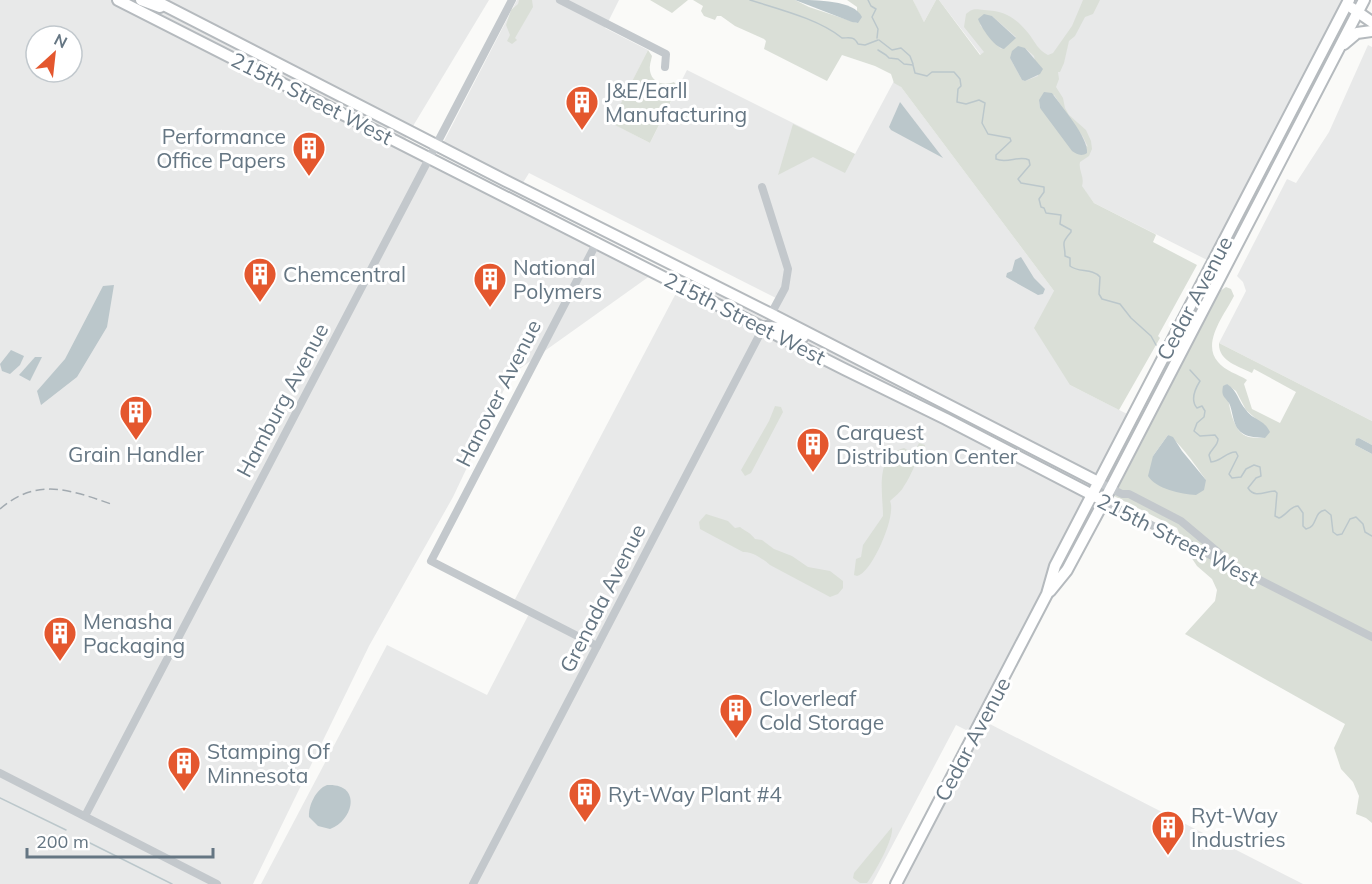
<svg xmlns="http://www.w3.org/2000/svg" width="1372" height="884" font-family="Mulish,sans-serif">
<rect width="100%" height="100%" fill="#fafaf8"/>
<g fill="#e8e9e9" fill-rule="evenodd">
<path d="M0,0H489L401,146L654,273L511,375L453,497L369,646L253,884H0ZM36,36H72V72H36Z"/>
<polygon points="517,0 619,0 605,28 648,50 612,123 650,143 687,70 855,154 895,79 1054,291 1070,385 1139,420 982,720 1303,884 897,884 974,734 956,725 872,884 261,884 387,645 487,695 530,612 513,603 684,278 767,320 778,299 529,173 521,186 443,143"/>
<polygon points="913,0 936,0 924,22 918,11"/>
<polygon points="939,0 1342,0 1340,6 1349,12 1219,266 1094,203"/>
<polygon points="1368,45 1372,47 1372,421 1219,343 1246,291 1243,282 1237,276 1287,179 1296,183 1329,132"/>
</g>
<g fill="#dadfd7" fill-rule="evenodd">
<polygon points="519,0 532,0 533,7 515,38 517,40 512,44 507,41 510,35 506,25 511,10 518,4"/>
<polygon points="650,0 688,0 672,13"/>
<path d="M693,0H795L809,7L857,23V7L847,0H913L924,22L936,0H939L980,55L984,52L964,27L966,14C973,8 975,9 984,10C1005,11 1015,17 1029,34C1035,42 1038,50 1048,55L1053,53L1072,26L1083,0H1100L1093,14L1085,17L1075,36L1069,41L1064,63L1060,72H1058L1059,79L1056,87L1063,98L1065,108L1069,115L1086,130L1091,141L1092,149L1089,156L1080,162C1078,170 1085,177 1082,186L1094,203L1155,234L1156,235L1153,242L1197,265L1158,336L1160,338L1119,410L1070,385L1034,328L1054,291L901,87L894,83L891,74L875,66L842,55L827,81L764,49L766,41L764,39L735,26L721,16H717L715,20L704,16L701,11L703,6ZM992,16L1016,37L1001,49L980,25ZM1025,48L1034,56L1038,76L1025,81L1022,80L1010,58ZM1043,95H1054L1083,137L1088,147L1040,108L1039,102Z"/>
<path d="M648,50L652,56C651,61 649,66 650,71C652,83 664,86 674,82L678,87L650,143L611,123Z"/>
<polygon points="793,124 855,154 845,173 813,157 778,175"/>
<path d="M1226,287L1231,289L1234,296C1225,314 1201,343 1218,362C1225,371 1238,374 1247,380L1244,384L1252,409L1280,423L1296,392L1254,369L1252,373C1238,366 1218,361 1219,343L1372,421V445L1359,438L1355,445L1372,454V823L1366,818L1356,814L1359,796L1353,782L1341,769L1334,748L1345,724L1185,634L1215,601L1217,590L1212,579L1197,566L1185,548L1177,528L1114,496L1220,291ZM1226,384L1236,391L1246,410L1255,418L1265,438C1259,438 1251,438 1246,436C1231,430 1228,398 1226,384ZM1168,435C1181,444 1196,466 1206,480L1153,456Z"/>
<polygon points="775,406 781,407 783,412 751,473 745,476 741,470 769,421"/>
<path d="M919,443L925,445V451C915,460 912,475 904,486C901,492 895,496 890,501C897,515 872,573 857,576L854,575L856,559L861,557L863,545L883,516C883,493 874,455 904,448L911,452L916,449Z"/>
<path d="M706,514L728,521L735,528L740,527C745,531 751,533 755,539L762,540L774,549L792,556L808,567L830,571L843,581V588L838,594L830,597L770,565C763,559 752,551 743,552L700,529L699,522Z"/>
<path d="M892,827C894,839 875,872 867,883H860L853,878L854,873Z"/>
</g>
<g fill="#bbc7cb">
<path d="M795,0C817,0 854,0 862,17L858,23L852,22Z"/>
<path d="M984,14L992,16L1016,38L1004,49C994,47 982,29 978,19Z"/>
<polygon points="1018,46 1025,48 1043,69 1040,74 1025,81 1022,80 1010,58 1012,51"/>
<path d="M1044,92L1052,93C1061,106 1089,138 1087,153C1081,157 1077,154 1072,151L1040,108L1039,100Z"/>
<polygon points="900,102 943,158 891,130 889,127"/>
<polygon points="1021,257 1034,278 1045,289 1043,294 1038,295 1006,277 1007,273 1012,271 1015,260"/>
<polygon points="114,285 107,327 77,377 41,405 37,391 65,359 103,286"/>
<polygon points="11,350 24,356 20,365 10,374 2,371 0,364"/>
<polygon points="35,357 42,357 30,381 19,375"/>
<path d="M1227,384C1238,391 1238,401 1246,410C1254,421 1264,419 1270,432L1265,438C1248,437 1237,436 1233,417C1232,413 1231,407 1229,403C1224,396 1221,396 1223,386Z"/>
<path d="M1168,435L1173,437L1182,451L1206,480L1204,490L1196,495C1181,494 1156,489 1148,476L1153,456Z"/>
<polygon points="1359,438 1372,445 1372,454 1355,445 1356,439"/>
<path d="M327,785C361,783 355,819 330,829L318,826L309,817C308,806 316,789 327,785Z"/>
</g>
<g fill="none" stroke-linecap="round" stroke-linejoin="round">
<g stroke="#bbc7cb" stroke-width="1.5">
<path d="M750,0C778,9 819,19 842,38C850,38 854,36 858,44L865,45L878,40"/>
<polyline points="868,0 871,6 876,9 872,17 878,29 877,38"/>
<polyline points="879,40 892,50 901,48 910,56 913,64"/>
<path d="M878,50L886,55L889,58L898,59L904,64L913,65L915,73L927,76L932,72H954L960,79L961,86L958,89L957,102L966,104L979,100L985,103L982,123L988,134L1010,138L1011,141L996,155V159C1007,164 1019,155 1029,160L1030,165L1018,179L1021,183L1044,187V192L1039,199L1041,207L1044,208L1046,213L1061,215L1060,224L1071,230V232C1060,245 1065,242 1065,256L1070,258V266C1079,273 1092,268 1100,277L1099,294L1102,299L1120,304L1131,318L1151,336L1156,345"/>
<path d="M1190,370L1200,381C1195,389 1190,400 1197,408L1202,406L1205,411L1204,417L1197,423L1194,431L1200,436L1215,435L1218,439C1218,446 1211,449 1209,455L1211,462C1221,462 1227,451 1236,452L1238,456L1229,474L1232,478L1241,477L1246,469L1254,465L1260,467L1261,476L1256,478L1248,488C1255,499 1265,491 1275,491L1277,493L1275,516L1279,518C1287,515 1290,506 1298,506L1303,513V526L1306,529C1318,527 1313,512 1325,510L1331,515L1333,532L1337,535L1342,534L1350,519L1356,517L1363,524L1365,532L1372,536"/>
<polyline points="0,798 66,830"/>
<polyline points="86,841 172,884"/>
</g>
<defs>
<g id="major">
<polyline points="118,0 844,369 946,419 1104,501"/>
<polyline points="141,0 160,7"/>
<polyline points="154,0 506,181 771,314 1098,482"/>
<polyline points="1352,8 1372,22"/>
<polyline points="1344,44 1357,33 1372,31"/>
<polyline points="766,327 782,328 803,337"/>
<polyline points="1050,591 1067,570 1104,501 1364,0"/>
<polyline points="896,884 1047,594 1055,566 1349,0"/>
</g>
</defs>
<use href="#major" stroke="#b5babe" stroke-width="14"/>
<g stroke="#c3c8cc" stroke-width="8">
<polyline points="560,0 666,54 665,67"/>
<polyline points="762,187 788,269 785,288 771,314"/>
<polyline points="597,242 431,561 597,646"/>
<polyline points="1098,482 1122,494 1129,494 1181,521 1225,558"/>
<polyline points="1104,501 1372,637"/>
<polyline points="0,773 217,884"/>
<polyline points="85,816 512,0"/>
<polyline points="473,884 763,328"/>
</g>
<use href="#major" stroke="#fff" stroke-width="10"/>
<path stroke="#a2aab0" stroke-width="1.5" stroke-dasharray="9 4.5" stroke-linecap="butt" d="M0,509C37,477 71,490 111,504"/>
</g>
<defs>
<symbol id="building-pin" viewBox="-11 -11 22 30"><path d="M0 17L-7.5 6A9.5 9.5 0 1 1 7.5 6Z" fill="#e4572e" stroke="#fff"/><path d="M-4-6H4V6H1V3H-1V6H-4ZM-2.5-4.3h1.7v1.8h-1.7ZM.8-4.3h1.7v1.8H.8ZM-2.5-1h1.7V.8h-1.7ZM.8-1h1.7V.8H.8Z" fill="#fff"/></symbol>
</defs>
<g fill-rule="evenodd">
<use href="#building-pin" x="563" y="83" width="38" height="52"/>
<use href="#building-pin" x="290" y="129" width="38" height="52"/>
<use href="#building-pin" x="241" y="255" width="38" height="52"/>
<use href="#building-pin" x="471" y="260" width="38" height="52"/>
<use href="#building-pin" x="117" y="393" width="38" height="52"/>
<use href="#building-pin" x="794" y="425" width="38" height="52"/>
<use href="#building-pin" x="41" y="614" width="38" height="52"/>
<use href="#building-pin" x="717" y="691" width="38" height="52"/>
<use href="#building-pin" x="165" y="744" width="38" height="52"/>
<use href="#building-pin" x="566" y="775" width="38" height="52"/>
<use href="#building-pin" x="1149" y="808" width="38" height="52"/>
</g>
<g text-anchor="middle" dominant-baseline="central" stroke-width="6" stroke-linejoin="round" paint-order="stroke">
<g font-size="21" fill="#657683" stroke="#fff" text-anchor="start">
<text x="605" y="90">J&amp;E/Earll<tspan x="605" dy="24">Manufacturing</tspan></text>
<text x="286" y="136" text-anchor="end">Performance<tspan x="286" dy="24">Office Papers</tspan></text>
<text x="513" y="267">National<tspan x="513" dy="24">Polymers</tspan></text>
<text x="283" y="274">Chemcentral</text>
<text x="836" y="432">Carquest<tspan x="836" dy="24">Distribution Center</tspan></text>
<text x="136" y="454" text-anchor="middle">Grain Handler</text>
<text x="83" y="621">Menasha<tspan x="83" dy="24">Packaging</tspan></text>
<text x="759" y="698">Cloverleaf<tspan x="759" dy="24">Cold Storage</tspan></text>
<text x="207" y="751">Stamping Of<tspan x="207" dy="24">Minnesota</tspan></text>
<text x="608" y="794">Ryt-Way Plant #4</text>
<text x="1191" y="815">Ryt-Way<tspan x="1191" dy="24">Industries</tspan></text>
</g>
<g font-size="21" fill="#657683" stroke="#fff">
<text transform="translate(312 98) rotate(27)">215th Street West</text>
<text transform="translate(1194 298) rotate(-62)">Cedar Avenue</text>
<text transform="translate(745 318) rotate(27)">215th Street West</text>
<text transform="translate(498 393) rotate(-63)">Hanover Avenue</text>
<text transform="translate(282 400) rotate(-62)">Hamburg Avenue</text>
<text transform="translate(1178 539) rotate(27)">215th Street West</text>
<text transform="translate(602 598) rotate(-63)">Grenada Avenue</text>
<text transform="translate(972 739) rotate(-62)">Cedar Avenue</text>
</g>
</g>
<g transform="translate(54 54) rotate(27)"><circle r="28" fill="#ffffff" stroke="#c1c8cd" stroke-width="1.5"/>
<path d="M0-4.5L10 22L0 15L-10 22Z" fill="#e4572e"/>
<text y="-9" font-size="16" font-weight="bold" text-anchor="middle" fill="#657683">N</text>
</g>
<path d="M27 848v9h186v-9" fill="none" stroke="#657683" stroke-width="3"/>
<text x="36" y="848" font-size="18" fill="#657683" stroke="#ffffff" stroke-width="4.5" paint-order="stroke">200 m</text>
</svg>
